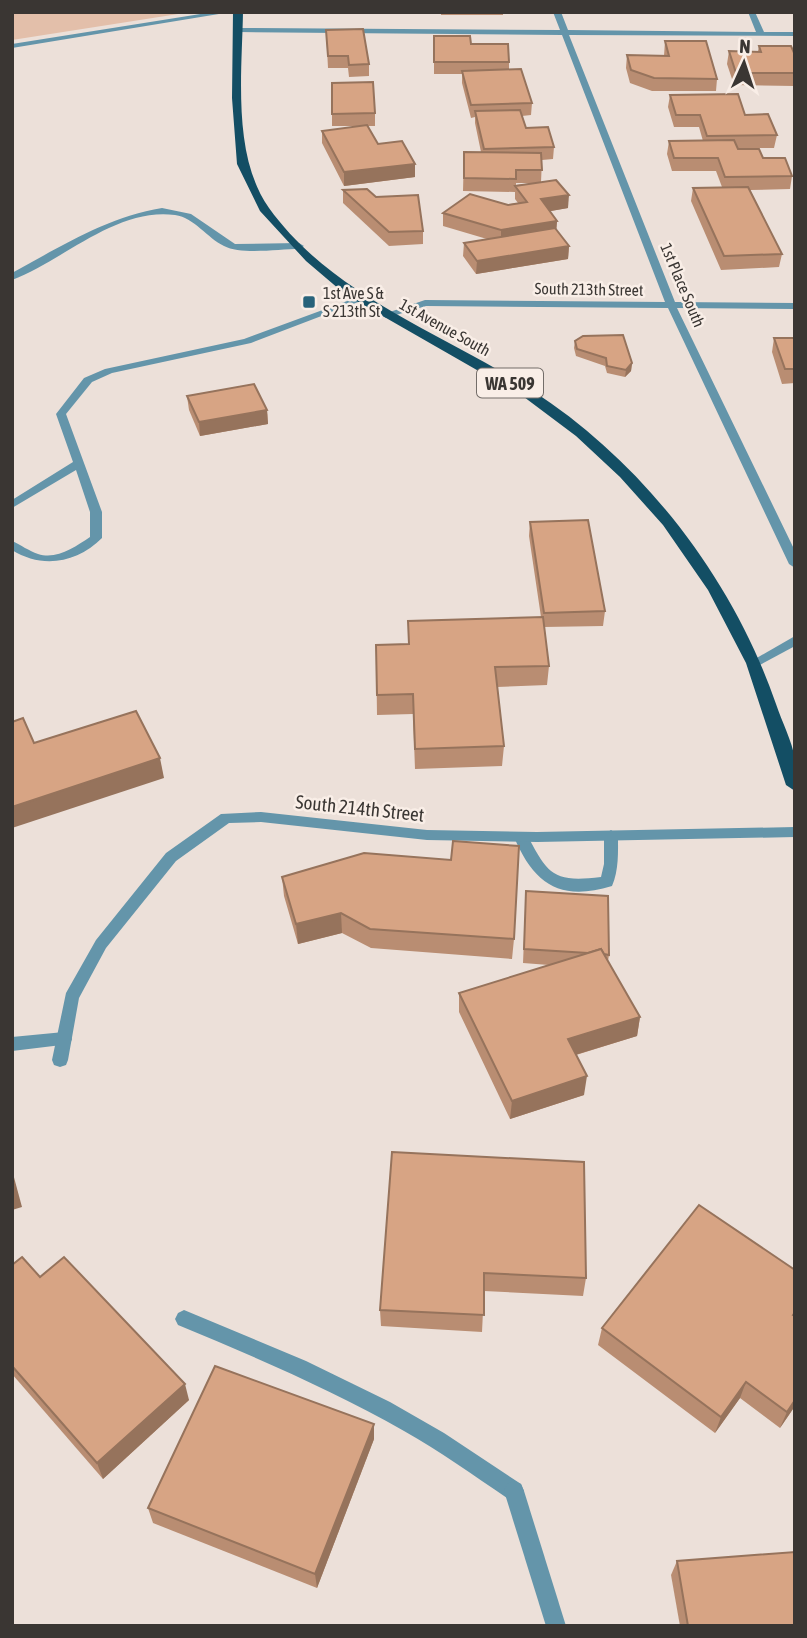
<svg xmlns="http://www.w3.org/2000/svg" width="807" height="1638" font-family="'Asap Condensed',sans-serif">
<rect width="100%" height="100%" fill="#ece0d9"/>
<polygon fill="#e3bfaa" points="12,12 191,12 12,40"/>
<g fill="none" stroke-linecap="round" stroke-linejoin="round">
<g fill="#6495aa" fill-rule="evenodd">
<polygon points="213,12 231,12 12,48 12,44"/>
<path d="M162,208L191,214L235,244L299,243L304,246L299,249C279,249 241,255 224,246C207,238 195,218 175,215C116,207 63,261 12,280V273C60,247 107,217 162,208Z"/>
<path d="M358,297L366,299L251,343L112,373L92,382L66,414L102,512V538C77,563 42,569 12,550V541C21,545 29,551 38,554C57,560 75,547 90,537V512L76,470L12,508V500L73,462L56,414L84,378L105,369L244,339Z"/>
<path d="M611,830L618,835C618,852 619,870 612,886C560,902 534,884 514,837L521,832L526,833C548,874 552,883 601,877L604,864V835Z"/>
<polygon points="64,1032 70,1034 72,1039 70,1044 12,1051 12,1037"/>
<path d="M184,1310L306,1361L390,1402L444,1433L521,1484L524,1491L521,1498L514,1501L507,1498C473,1475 440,1451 404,1431C332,1390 255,1357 178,1325L175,1319L178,1313Z"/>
</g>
<g fill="#6495aa" fill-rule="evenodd">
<polygon points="553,12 561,12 568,30 756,32 748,12 755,12 764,32 795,32 795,36 569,35 675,302 795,303 795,309 677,308 795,551 795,568 789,564 668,308 426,306 386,318 381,315 425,300 665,302 562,35 239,32 235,30 239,28 560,30"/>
<polygon points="795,636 795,646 758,666 754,667 748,663"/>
<polygon points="261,812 427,830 537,832 795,827 795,837 537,842 427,840 261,822 229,823 176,861 106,948 79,998 68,1060 66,1065 60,1067 54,1065 52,1060 66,993 96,940 166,853 221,814"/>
<polygon points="514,1481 521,1484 524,1491 566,1626 546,1626 504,1491 507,1484"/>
</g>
<path fill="#134e64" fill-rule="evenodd" d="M233,12H243C242,73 232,156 269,208C334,298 444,333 533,391C644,463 733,579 776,704C782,722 792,741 795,759C796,769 795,781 795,791L786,785L746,663L708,590L663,525L620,477L576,436L524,397L346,295L306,261L260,211L237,164L232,98Z"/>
</g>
<g fill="#b98d72" fill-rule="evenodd">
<rect x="441" y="12" width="62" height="3"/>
<polygon points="326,30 369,64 369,76 349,77 348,68 328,68"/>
<path d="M434,36L471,44L509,62V70L532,103L531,115L522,116L526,128L554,147L553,159L542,160L541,182L568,208L550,211L557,221L556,231L569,246L568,259L476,274L463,256L464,243L487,239L443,226V213L518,203L515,199V192L463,191L464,152H481L475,123V117L471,118L462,83V74H434ZM516,183H533L516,185Z"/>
<polygon points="665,41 717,79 716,91 652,91 630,83 626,68 627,55 664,56"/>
<polygon points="759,46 795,55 795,86 734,85 727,64 729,51 758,51"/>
<polygon points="670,95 745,115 777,135 774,148 737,148 763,158 792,176 790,189 750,190 782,254 779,267 721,270 691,201 693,188 722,187 716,171 672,171 667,154 669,141 703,141 699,127 674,127 668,107"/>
<polygon points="375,113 375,126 368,126 378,144 415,164 415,177 344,186 322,143 322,131 361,126 332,126 332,114"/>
<polygon points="343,190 376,197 423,231 423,244 389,246 343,203"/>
<polygon points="774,338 795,338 795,383 782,384 772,352"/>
<polygon points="575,341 632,363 631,371 625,377 607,373 605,366 576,356 574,348"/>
<polygon points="187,396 267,410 268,424 200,436 189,410"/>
<polygon points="530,522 605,611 603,626 544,627 549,666 547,685 497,687 504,746 502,766 415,769 413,714 377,715 376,645 408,644 408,621 541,617 529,536"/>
<polygon points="282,877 514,939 512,959 371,948 342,933 298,944 284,896"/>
<polygon points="526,891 609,955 608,961 640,1017 637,1036 576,1055 584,1095 510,1119 459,1012 459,993 549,965 523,963"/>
<polygon points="392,1152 586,1278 583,1296 484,1291 482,1332 381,1326 380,1310"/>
<polygon points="12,1265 40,1277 189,1400 103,1479 12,1374"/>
<polygon points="795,1270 795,1406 780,1428 740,1398 715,1433 598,1345 602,1328"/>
<polygon points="374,1439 317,1588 153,1523 148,1508"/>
<polygon points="677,1561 795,1626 680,1626 671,1575"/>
</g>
<g fill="#96735c">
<polygon points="415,164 415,177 344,186 344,172"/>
<polygon points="569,195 568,208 540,213 541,199"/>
<polygon points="557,221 556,234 501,243 501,230"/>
<polygon points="569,246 568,259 476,274 477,261"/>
<polygon points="632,363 631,371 625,377 626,370"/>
<polygon points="267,410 268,424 200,436 199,422"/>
<polygon points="160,758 164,778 12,828 12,807"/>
<polygon points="341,913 342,933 298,944 296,924"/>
<polygon points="640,1017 637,1036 565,1058 568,1039"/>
<polygon points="587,1076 584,1095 510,1119 512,1101"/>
<polygon points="12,1170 22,1207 12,1210"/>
<polygon points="746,1382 740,1398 715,1433 721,1417"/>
<polygon points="185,1384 189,1400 103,1479 97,1463"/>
<polygon points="795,1400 795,1406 780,1428 787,1412"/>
<polygon points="374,1424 374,1439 317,1588 315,1574"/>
</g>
<g fill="#d7a484" stroke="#96735c" stroke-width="2">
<polygon points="363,29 369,64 349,65 348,56 328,56 326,30"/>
<polygon points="434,36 470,36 471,44 508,44 509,62 434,62"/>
<polygon points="665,41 706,41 717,79 654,78 631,70 627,55 669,56"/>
<polygon points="759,46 791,46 795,55 795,73 736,73 729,51 761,52"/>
<polygon points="521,69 532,103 471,105 462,71"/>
<polygon points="373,82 375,113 332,114 332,83"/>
<polygon points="738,94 745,115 768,114 777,135 707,136 700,115 676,115 670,95"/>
<polygon points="520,110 526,128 548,127 554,147 484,149 475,111"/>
<polygon points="367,125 378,144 402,141 415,164 344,172 322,131"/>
<polygon points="734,140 738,149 759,149 763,158 785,158 792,176 725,177 718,158 674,158 669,141"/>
<polygon points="464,152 541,153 542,170 516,170 516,179 464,178"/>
<polygon points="556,180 569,195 541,199 557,221 501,230 443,213 470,194 508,205 527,202 515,186"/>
<polygon points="748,187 782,254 724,256 693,188"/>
<polygon points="367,189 376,197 418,195 423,231 389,232 343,190"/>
<polygon points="555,228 569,246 477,261 464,243"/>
<polygon points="623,335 632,363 626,370 607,366 606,358 577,349 575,341 583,336"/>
<polygon points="774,338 795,338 795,369 785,369"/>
<polygon points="254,384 267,410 199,422 187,396"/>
<polygon points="588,520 605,611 544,613 530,522"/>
<polygon points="543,617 549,666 495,667 504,746 415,749 413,694 377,695 376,645 409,644 408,621"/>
<polygon points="136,711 160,758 12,807 12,722 23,718 34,743"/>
<polygon points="453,841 519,846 514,939 370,929 341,913 296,924 282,877 364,853 451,860"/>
<polygon points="526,891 608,896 609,955 604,954 601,949 588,953 524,949"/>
<polygon points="601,949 640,1017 568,1039 587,1076 512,1101 459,993"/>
<polygon points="392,1152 584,1162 586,1278 484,1273 484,1315 380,1310"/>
<polygon points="12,1177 15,1189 12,1190"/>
<polygon points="699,1205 795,1270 795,1312 793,1315 795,1316 795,1400 787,1412 746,1382 721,1417 602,1328"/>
<polygon points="22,1257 40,1277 64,1257 185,1384 97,1463 12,1366 12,1265"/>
<polygon points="215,1366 374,1424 315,1574 148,1508"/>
<polygon points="795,1552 795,1626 688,1626 677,1561"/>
</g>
<rect fill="#28637b" stroke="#f9eee7" stroke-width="2.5" x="302" y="295" width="14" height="14" rx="3.5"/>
<g text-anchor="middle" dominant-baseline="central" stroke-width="5" stroke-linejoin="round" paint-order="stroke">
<g font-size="16" fill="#3a3633" stroke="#f9eee7">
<text transform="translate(683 285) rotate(67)">1st Place South</text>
<text transform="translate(589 289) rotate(1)">South 213th Street</text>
<text transform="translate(445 327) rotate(29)">1st Avenue South</text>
</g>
<g font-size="16" fill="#3a3633" stroke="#f9eee7" text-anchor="start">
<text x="323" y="293">1st Ave S &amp;<tspan x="323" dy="18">S 213th St</tspan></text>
</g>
<rect fill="#f9eee7" stroke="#736d69" stroke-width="2" x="477" y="368.5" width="66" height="29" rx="5"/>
<g font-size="18" font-weight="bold" fill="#3a3633">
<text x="510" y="383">WA 509</text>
</g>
<g font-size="19" fill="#3a3633" stroke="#f9eee7">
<text transform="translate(360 808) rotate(6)">South 214th Street</text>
</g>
</g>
<rect width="807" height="1638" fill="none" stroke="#3a3633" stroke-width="28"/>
<g transform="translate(744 63) rotate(3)" stroke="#f9eee7" stroke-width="5" paint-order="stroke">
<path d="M0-5L12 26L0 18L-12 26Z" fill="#3a3633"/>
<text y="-10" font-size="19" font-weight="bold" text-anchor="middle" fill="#3a3633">N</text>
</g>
</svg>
